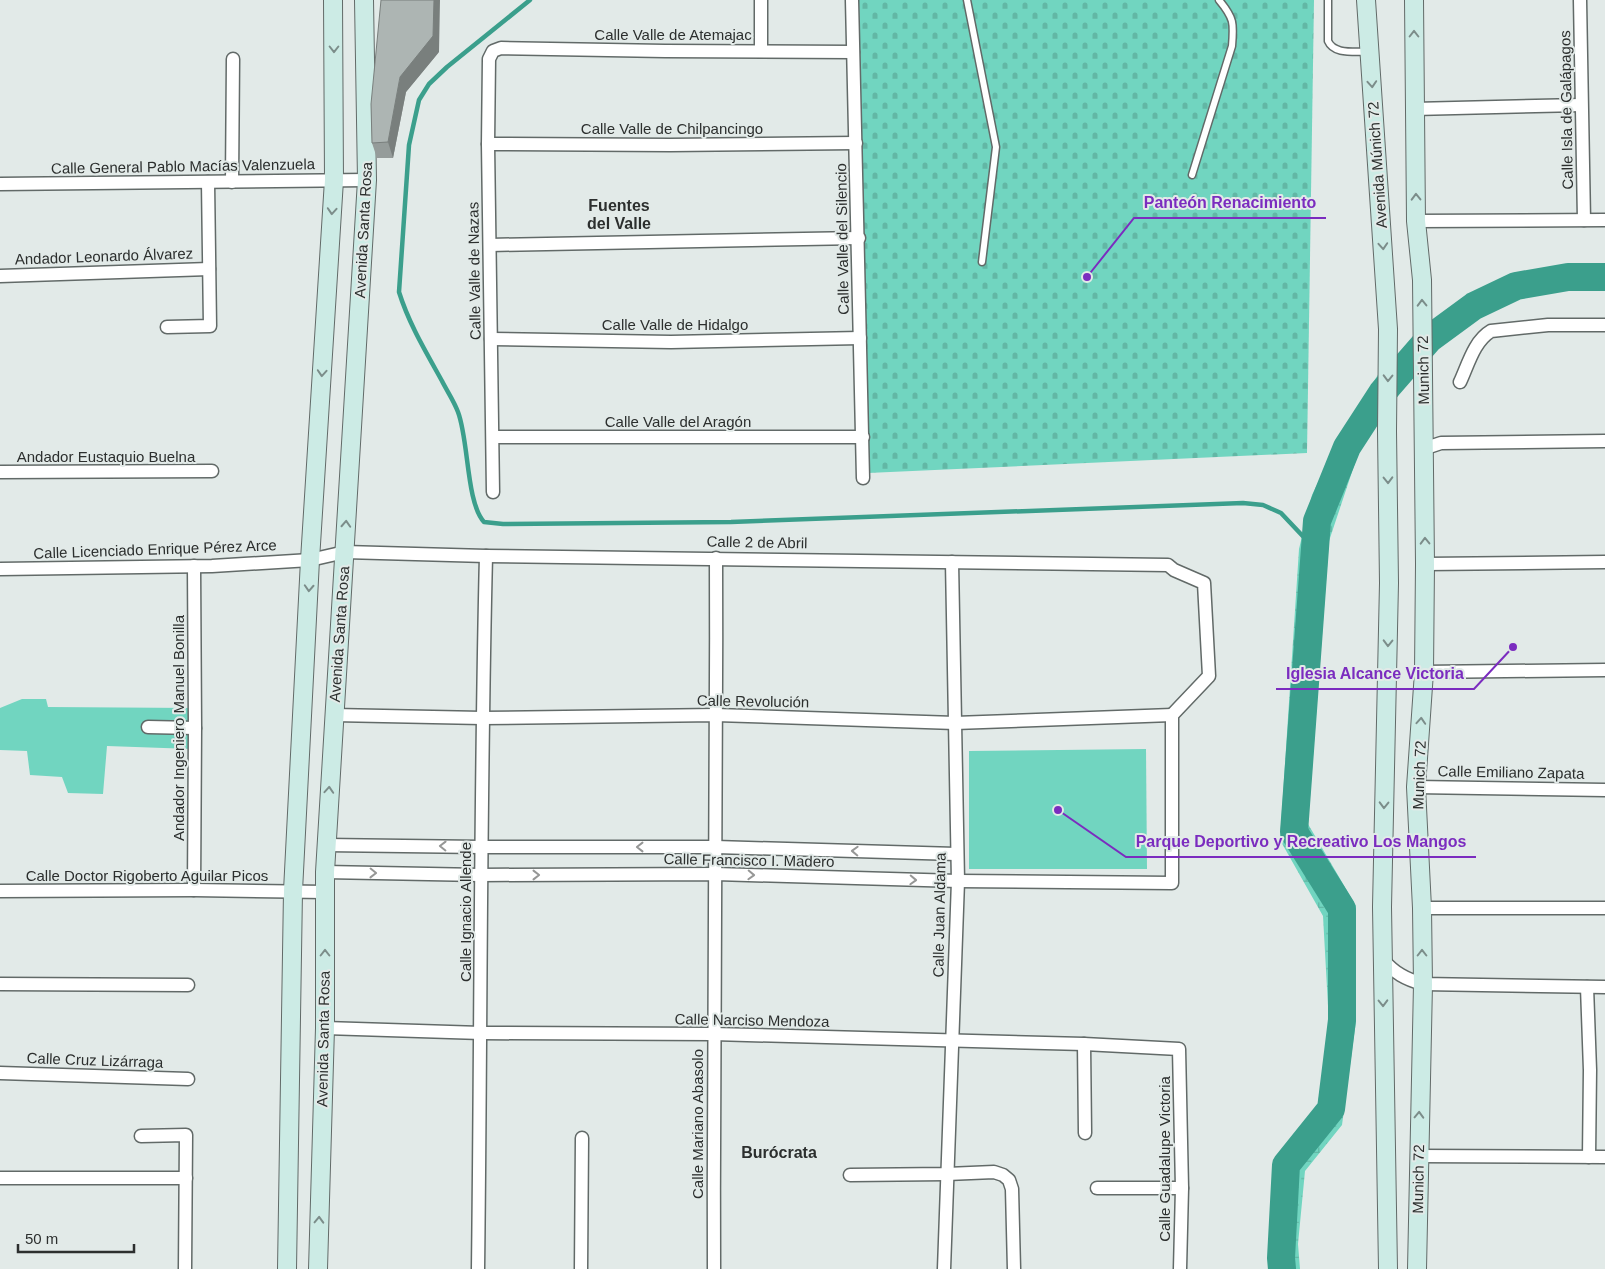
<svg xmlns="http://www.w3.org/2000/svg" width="1605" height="1269" font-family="Arial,sans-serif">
<defs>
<pattern id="wetland-marsh" width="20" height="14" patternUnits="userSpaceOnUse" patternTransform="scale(1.25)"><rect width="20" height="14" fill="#71d5c0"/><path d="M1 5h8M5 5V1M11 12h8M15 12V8" fill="none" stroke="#62b7a5"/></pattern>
<pattern id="cemetery-stones" width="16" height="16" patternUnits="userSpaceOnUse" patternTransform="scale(1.25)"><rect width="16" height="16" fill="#71d5c0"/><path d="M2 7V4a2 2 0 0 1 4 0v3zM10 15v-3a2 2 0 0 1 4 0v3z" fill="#62b7a5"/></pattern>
</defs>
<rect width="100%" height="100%" fill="#e2eae8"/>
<polygon fill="url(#wetland-marsh)" points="1429,339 1398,396 1360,448 1329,541 1308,824 1356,906 1356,1021 1342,1125 1305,1171 1298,1244 1300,1269 1277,1269 1281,1258 1272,1179 1318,1104 1329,1024 1323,916 1280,840 1299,549 1312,495 1343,431 1379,373"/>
<polygon fill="url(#cemetery-stones)" points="859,0 1314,0 1307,453 868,473"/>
<g fill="#71d5c0">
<polygon points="22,699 46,699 48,707 193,708 192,749 107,746 103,794 68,793 62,777 30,775 27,751 0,750 0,708"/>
<polygon points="1146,749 1147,869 969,869 969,751"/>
</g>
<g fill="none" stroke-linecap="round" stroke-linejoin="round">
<path stroke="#3b9f8c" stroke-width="4.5" d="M530,0L447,67L429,84L419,100L409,145L399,292C409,324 426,352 442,381C447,391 454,401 458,412C469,441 466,502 484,522L503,524L731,522L1243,503L1263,505L1281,513L1314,548"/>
<polyline stroke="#3b9f8c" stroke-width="28" points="1282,1269 1281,1258 1286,1165 1331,1109 1342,1020 1342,909 1294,832 1317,521 1347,447 1382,393 1429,339 1474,306 1516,286 1568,277 1605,277"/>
<defs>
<g id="service">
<polyline points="967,0 996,147 982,262"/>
<path d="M1328,0V41C1334,55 1355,51 1369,52"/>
<path d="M1192,175L1232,46C1234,23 1234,18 1219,0"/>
</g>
<g id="minor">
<polyline points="761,0 761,51"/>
<polyline points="852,0 863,478"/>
<polyline points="1580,0 1584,220"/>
<polyline points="1414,109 1581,105"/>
<polyline points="488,144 670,145 856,143"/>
<polyline points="232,182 233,59"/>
<polyline points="0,184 367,180"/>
<polyline points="1416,221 1605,220"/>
<polyline points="490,245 859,238"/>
<polyline points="0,276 209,269"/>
<polyline points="167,327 210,326 208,182"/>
<polyline points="491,339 671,342 860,338"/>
<path d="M1460,382C1468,365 1474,341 1491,331L1548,325H1605"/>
<polyline points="493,437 863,437"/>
<polyline points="1423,449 1441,443 1605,441"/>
<polyline points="0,472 212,471"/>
<polyline points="493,492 488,144 489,59 493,51 501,48 665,51 853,52"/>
<polyline points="1425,564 1605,562"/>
<polyline points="194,566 195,728 194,890"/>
<polyline points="0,569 212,566 310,560 345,552 486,556 1168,565 1174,570 1204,583 1209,676 1172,715 1172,883 958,881 716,874 480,875 325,872"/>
<polyline points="1424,672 1605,670"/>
<polyline points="334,715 482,718 716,715 955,723 1172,715"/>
<polyline points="148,727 195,728"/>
<polyline points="1416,787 1605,790"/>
<polyline points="326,845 481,847 716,847 956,854"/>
<polyline points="0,891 194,890 325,892"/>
<polyline points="1422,908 1605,908"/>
<path d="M1383,960C1395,973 1405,979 1423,984L1605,987"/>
<polyline points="0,984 188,985"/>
<polyline points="1587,987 1590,1070 1589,1157"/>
<polyline points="325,1028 481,1033 713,1034 1084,1044 1179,1049 1182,1188 1180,1269"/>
<polyline points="1084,1044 1085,1133"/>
<polyline points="0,1073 188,1079"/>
<polyline points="141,1136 186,1135 185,1269"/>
<polyline points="1418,1156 1605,1157"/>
<polyline points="850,1175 947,1174 994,1172 1003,1175 1009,1180 1012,1189 1014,1269"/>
<polyline points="0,1178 186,1178"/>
<polyline points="1097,1188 1182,1188"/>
<path d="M478,1269C481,1031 480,794 486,556"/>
<polyline points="581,1269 582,1138"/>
<path d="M714,1269C713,1032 717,795 716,558"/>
<polyline points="944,1269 958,881 952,562"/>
</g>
<g id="secondary">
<polyline points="1366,0 1388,329 1387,431 1389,583 1382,907 1388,1269"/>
<polyline points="1414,0 1416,221 1422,280 1425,564 1424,672 1416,787 1422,908 1423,984 1417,1269"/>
<polyline points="287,1269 293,891 310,560 334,180 333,0"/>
<polyline points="318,1269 325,1028 325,872 367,180 364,0"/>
</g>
</defs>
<use href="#service" stroke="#626a68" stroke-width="9"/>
<use href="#minor" stroke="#626a68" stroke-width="15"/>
<use href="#secondary" stroke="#626a68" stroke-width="20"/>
<use href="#service" stroke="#fff" stroke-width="6"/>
<use href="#minor" stroke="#fff" stroke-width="12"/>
<use href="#secondary" stroke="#ccebe5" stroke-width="18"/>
</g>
<polygon fill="#959c9a" points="439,52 406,92 393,158 377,158 372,143 371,104"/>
<polygon fill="#797f7d" points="434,0 440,0 439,52 406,92 393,158 388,142 400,77"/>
<polygon fill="#adb5b3" stroke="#797f7d" points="381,0 434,0 433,36 400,77 388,142 372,143 371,104"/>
<defs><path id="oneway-chevron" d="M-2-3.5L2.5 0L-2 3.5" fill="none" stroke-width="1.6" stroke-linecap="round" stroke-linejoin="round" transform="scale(1.25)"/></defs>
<g stroke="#7c8d8a">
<use href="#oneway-chevron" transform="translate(1414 34) rotate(-90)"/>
<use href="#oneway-chevron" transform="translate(334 49) rotate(90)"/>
<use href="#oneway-chevron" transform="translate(1372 84) rotate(86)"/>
<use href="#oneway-chevron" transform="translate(1416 197) rotate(-91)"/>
<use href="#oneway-chevron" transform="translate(332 211) rotate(94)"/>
<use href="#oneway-chevron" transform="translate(1383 246) rotate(86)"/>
<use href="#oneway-chevron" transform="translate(1422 303) rotate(-91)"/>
<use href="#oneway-chevron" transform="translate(322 373) rotate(94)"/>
<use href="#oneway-chevron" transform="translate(1388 378) rotate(91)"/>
<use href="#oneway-chevron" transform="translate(1388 480) rotate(89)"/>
<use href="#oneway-chevron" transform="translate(346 524) rotate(-87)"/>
<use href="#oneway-chevron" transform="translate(1425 541) rotate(-91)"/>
<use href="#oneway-chevron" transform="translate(309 588) rotate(93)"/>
<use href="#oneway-chevron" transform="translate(1388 643) rotate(91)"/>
<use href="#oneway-chevron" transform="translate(1421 721) rotate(-86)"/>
<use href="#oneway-chevron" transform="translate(329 790) rotate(-86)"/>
<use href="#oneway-chevron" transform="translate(1384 805) rotate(91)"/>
<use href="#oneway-chevron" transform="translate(325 953) rotate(-90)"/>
<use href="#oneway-chevron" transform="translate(1422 953) rotate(-90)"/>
<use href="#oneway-chevron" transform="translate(1383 1003) rotate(89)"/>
<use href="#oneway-chevron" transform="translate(1419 1115) rotate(-88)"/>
<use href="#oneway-chevron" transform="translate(319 1220) rotate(-88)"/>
</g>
<g stroke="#969796">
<use href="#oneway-chevron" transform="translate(443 846) rotate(-179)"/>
<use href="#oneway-chevron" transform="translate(640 847) rotate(-180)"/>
<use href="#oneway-chevron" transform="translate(855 851) rotate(-178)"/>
<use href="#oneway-chevron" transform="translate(373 873) rotate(1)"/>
<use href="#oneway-chevron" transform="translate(536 875)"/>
<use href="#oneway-chevron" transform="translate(751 875) rotate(2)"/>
<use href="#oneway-chevron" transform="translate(913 880) rotate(2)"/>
</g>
<g text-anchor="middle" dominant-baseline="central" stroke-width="4" stroke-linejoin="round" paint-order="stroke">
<g font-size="15" fill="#2c2f2e" stroke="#e2eae8">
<text x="673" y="34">Calle Valle de Atemajac</text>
<text transform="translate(1566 110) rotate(-91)">Calle Isla de Galápagos</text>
<text x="672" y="128">Calle Valle de Chilpancingo</text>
<text transform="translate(1377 165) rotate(-94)">Avenida Múnich 72</text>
<text transform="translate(183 166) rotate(-1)">Calle General Pablo Macías Valenzuela</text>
<text transform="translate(363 230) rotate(-87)">Avenida Santa Rosa</text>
<text transform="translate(842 239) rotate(-91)">Calle Valle del Silencio</text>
<text transform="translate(104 256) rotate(-2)">Andador Leonardo Álvarez</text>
<text transform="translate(474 271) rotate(-91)">Calle Valle de Nazas</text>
<text x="675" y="324">Calle Valle de Hidalgo</text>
<text transform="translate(1423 370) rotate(-91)">Munich 72</text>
<text x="678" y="421">Calle Valle del Aragón</text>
<text x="106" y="456">Andador Eustaquio Buelna</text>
<text transform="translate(757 542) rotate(1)">Calle 2 de Abril</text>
<text transform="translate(155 549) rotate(-2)">Calle Licenciado Enrique Pérez Arce</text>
<text transform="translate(339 634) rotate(-86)">Avenida Santa Rosa</text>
<text transform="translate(753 701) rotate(1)">Calle Revolución</text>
<text transform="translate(178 728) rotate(-90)">Andador Ingeniero Manuel Bonilla</text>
<text transform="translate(1511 772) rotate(1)">Calle Emiliano Zapata</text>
<text transform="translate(1419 775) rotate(-88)">Munich 72</text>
<text transform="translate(749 860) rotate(1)">Calle Francisco I. Madero</text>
<text x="147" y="875">Calle Doctor Rigoberto Aguilar Picos</text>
<text transform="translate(465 912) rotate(-90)">Calle Ignacio Allende</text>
<text transform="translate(939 915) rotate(-89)">Calle Juan Aldama</text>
<text transform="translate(752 1020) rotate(1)">Calle Narciso Mendoza</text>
<text transform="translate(323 1039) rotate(-89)">Avenida Santa Rosa</text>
<text transform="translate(95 1060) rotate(2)">Calle Cruz Lizárraga</text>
<text transform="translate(697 1124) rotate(-90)">Calle Mariano Abasolo</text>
<text transform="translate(1164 1159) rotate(-90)">Calle Guadalupe Victoria</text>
<text transform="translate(1418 1179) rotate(-89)">Munich 72</text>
</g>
<g font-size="16" font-weight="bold" fill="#2c2f2e" stroke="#e2eae8">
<text x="619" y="205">Fuentes<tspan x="619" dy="18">del Valle</tspan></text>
<text x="779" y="1152">Burócrata</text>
</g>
</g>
<path fill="none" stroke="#7b2cbf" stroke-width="2" d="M1087 277L1134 218H1326M1513 647L1474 689H1276M1058 810L1126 857H1476"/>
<g fill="#7b2cbf" stroke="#e2eae8" stroke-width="2">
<circle cx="1087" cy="277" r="5"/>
<circle cx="1513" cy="647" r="5"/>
<circle cx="1058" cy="810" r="5"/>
</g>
<g font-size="16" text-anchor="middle" font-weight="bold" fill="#7b2cbf" stroke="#e2eae8" stroke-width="4" stroke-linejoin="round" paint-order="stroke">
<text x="1230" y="208">Panteón Renacimiento</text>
<text x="1375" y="679">Iglesia Alcance Victoria</text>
<text x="1301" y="847">Parque Deportivo y Recreativo Los Mangos</text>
</g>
<path d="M18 1244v8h116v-8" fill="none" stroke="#2c2f2e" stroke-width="2.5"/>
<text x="25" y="1244" font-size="15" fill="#2c2f2e" stroke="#e2eae8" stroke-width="4" paint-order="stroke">50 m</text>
</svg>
